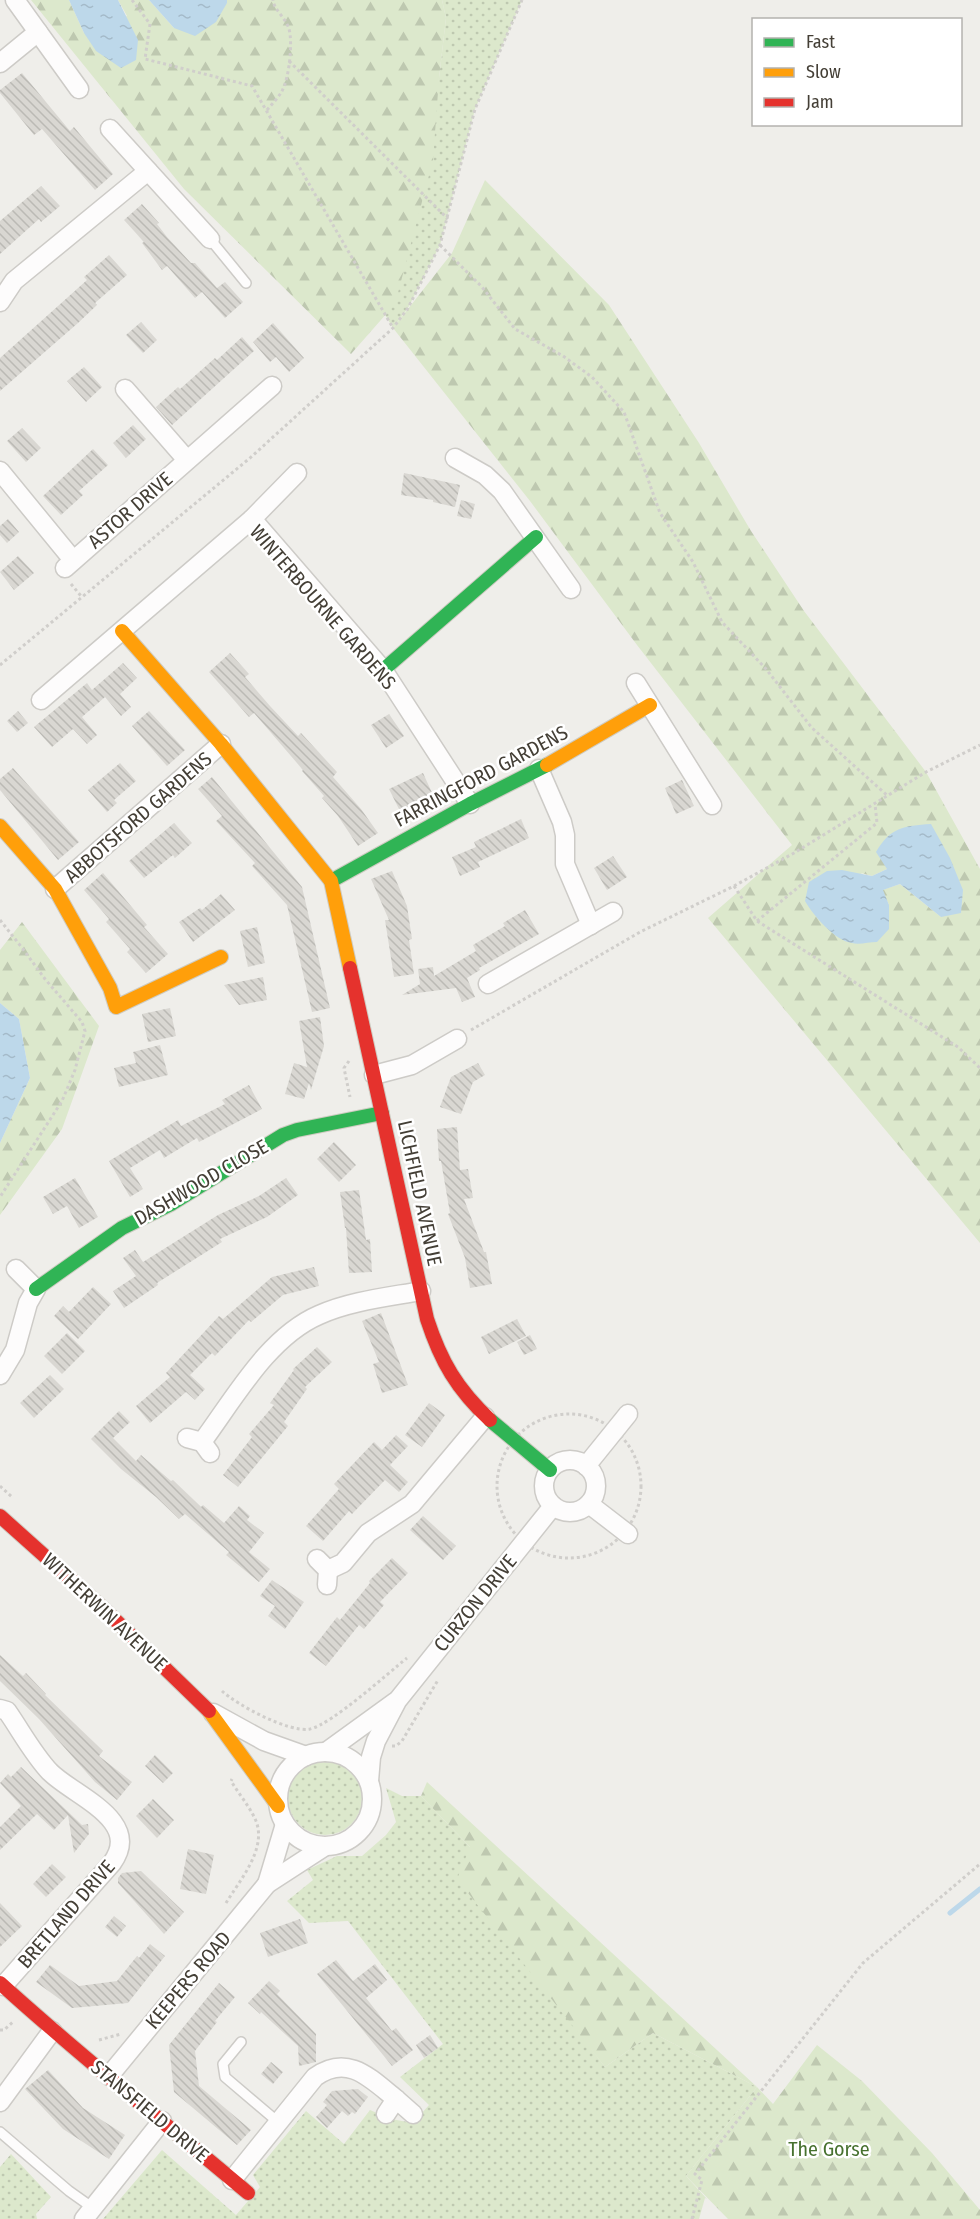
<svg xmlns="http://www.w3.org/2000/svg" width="980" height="2219" font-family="'Fira Sans Condensed',sans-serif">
<defs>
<pattern id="grass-dots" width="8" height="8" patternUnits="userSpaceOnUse" patternTransform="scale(1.5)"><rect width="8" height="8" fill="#dce8cc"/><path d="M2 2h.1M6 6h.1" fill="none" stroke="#bec8b0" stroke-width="1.8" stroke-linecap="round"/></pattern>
<pattern id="forest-firs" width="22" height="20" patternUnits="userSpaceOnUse" patternTransform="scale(1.5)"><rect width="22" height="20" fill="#dce8cc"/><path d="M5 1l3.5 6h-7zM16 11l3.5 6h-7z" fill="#bec8b0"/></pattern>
<pattern id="water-ripples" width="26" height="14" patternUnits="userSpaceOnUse" patternTransform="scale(1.5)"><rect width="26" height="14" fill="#bdd8ea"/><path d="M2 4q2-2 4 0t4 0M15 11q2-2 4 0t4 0" fill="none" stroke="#a4bac9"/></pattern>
<pattern id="building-back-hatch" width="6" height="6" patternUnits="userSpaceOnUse" patternTransform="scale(1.5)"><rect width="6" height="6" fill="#d9d7d2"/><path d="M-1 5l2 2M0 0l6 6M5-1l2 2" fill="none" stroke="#bbbab5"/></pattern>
</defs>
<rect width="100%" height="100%" fill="#efeeea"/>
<g fill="url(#grass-dots)">
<polygon points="442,0 522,0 475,109 440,245 408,308 393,328 382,310 439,78 446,18"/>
<circle cx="325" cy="1798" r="37"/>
<polygon points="386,1788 402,1796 421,1796 470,1847 581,2035 605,2067 653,2033 757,2087 686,2176 707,2199 705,2198 699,2219 103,2219 162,2150 236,2215 260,2187 253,2175 306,2111 344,2144 370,2110 391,2119 413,2123 429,2105 400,2077 443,2044 348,1921 309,1923 287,1901 313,1880 307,1870 337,1856 362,1856 386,1835 396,1822"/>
<polygon points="11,2154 51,2197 36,2214 37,2219 0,2219 0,2167"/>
</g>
<g fill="url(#forest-firs)" fill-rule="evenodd">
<polygon points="31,0 69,0 84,33 127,16 118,0 149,0 174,28 227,3 227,0 442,0 446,18 439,78 433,160 395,304 351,354 184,189"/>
<path d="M485,180L609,305L699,443L751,531L804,611L926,772L980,869V1243L708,918L792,845L637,645L530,501L393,328L452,253ZM887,869L941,917L900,884L882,890L889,905L861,873L872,876Z"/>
<polygon points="22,922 99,1026 62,1129 0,1215 0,1143 30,1078 19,1019 0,1003 0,950"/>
<polygon points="427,1782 757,2087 773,2104 817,2045 862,2081 932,2153 980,2210 980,2219 728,2219 686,2176 757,2087 653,2033 605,2067 457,1879 470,1847 421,1796"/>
</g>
<g fill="url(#water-ripples)">
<polygon points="69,0 118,0 138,40 136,60 121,68 96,51 84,33"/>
<polygon points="149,0 227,0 227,3 216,22 195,36 174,28"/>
<path d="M931,824L950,858L963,890L961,913L941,917L900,884L883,890L889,905V929L877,942C869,942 859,945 852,943C835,941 813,915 805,901L809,882L827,871L842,870L872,876L887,869L876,852C891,827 903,826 931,824Z"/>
<polygon points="0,1003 19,1019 30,1078 0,1143"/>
</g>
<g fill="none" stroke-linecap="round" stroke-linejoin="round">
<polyline stroke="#bdd8ea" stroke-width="5" points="950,1913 980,1889"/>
</g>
<g fill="url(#building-back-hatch)">
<polygon points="22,73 70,131 74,127 113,174 95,190 42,129 34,135 0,93 0,90"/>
<polygon points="41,186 60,206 41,222 39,219 0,254 0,221"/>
<polygon points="142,204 159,223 157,224 167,237 191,263 195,263 217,288 225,282 243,302 225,318 202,292 195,298 167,266 162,270 142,243 144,242 124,220"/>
<polygon points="109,255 127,275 95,303 97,305 78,323 0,391 0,358 87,280 84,277"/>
<polygon points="141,322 157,340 143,353 126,335"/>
<polygon points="273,323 304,358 289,372 276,357 270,362 253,342"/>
<polygon points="242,337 254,351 172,425 156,407 178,387 180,389 215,358 217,360"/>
<polygon points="84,367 102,387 86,402 67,381"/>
<polygon points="133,425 146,439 126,458 113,443"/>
<polygon points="22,428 41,448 26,462 7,441"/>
<polygon points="93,449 108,465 79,491 83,495 61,515 43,496"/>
<polygon points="404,473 460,485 455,507 433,502 433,500 401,495"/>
<polygon points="461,500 475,504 471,519 457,516"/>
<polygon points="8,519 19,532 7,543 0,535 0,526"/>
<polygon points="18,556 34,573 14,590 0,572"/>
<polygon points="230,653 249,674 245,677 270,706 298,736 301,733 337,772 333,777 361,809 378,833 358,846 338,816 322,798 324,796 302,771 303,770 254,713 249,717 209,672"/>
<polygon points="123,663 137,678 120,694 131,707 121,716 105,697 82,717 97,735 87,744 73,729 52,747 34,727 87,683 92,690"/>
<polygon points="18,711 28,723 17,732 7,721"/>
<polygon points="149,711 185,750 167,766 132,726"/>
<polygon points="389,714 404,736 386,748 371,725"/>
<polygon points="120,763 136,781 114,800 117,803 107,812 88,790"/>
<polygon points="13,768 79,842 58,860 0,790 0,779"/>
<polygon points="423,773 433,795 400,811 389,789"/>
<polygon points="212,777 302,887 330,1008 312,1012 287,905 252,866 255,863 216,821 222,816 198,789"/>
<polygon points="682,780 694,806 676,814 665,788"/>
<polygon points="521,819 529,838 478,862 480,867 460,876 452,857 476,847 474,842"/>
<polygon points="174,823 192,843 175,858 173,855 144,878 129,861"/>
<polygon points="613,856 627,877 607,890 594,868"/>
<polygon points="392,871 407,906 412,939 409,940 414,974 394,977 385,920 389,920 371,879"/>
<polygon points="103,873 147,925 144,927 168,954 146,973 127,952 130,949 106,922 109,919 84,890"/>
<polygon points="221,894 235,910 193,942 179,922 200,908 202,910"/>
<polygon points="525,910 539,934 479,968 480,970 467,978 475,997 462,1002 456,988 402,995 420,984 418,969 433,967 434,976 476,951 473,945 505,926 503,923"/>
<polygon points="257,927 265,963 248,967 240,931"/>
<polygon points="263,977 267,1000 239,1005 224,985"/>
<polygon points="170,1008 176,1036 148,1042 142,1014"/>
<polygon points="320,1017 324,1046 311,1090 309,1083 304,1099 285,1094 294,1063 307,1067 299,1021"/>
<polygon points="160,1045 168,1075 119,1087 114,1068 136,1063 133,1052"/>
<polygon points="478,1063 485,1075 473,1082 461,1114 440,1107 451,1077"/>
<polygon points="249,1085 262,1109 199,1142 197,1138 164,1158 160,1150 130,1168 143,1189 130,1197 109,1161 178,1120 181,1126 225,1104 222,1100"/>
<polygon points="457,1127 460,1170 468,1169 473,1198 464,1199 484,1252 486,1252 492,1284 470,1288 465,1258 448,1214 450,1213 441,1161 439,1161 437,1129"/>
<polygon points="334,1142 356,1165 339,1182 317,1159"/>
<polygon points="75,1178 98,1217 79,1228 67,1206 53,1214 43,1197"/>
<polygon points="286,1178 298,1195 267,1217 220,1239 222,1242 157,1283 158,1285 124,1308 113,1291 136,1276 123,1258 135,1250 143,1262 218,1215 259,1196"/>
<polygon points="359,1190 366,1240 370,1239 372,1272 349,1273 346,1228 345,1228 340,1192"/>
<polygon points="314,1267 319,1286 283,1295 251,1322 249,1320 215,1356 212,1353 190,1375 205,1389 195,1400 186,1392 150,1423 136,1406 170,1377 166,1373 219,1316 223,1319 272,1277"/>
<polygon points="93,1287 111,1304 78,1339 54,1316 63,1306 69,1312"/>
<polygon points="381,1313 408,1385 382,1393 373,1364 379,1362 362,1321"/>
<polygon points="517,1319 526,1336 489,1354 481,1337"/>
<polygon points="67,1333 85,1351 62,1374 44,1356"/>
<polygon points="530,1335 537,1349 524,1355 517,1342"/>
<polygon points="317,1347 332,1362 305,1387 307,1389 284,1422 288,1426 238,1487 223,1475 252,1437 249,1434 274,1405 270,1403 294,1370 293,1369"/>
<polygon points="50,1375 64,1389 34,1418 20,1403"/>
<polygon points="429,1403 445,1415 422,1447 405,1435"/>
<polygon points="119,1411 130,1422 113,1438 136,1461 141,1455 171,1481 173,1480 201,1507 203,1505 224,1523 239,1506 250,1516 247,1520 264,1533 249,1552 270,1569 259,1582 226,1555 229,1552 185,1514 179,1519 156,1497 121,1469 91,1439"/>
<polygon points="396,1435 408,1446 390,1465 408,1482 399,1492 385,1480 352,1514 349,1511 323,1541 306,1526 339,1489 334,1484 374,1442 382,1450"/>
<polygon points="423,1516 456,1546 443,1560 410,1530"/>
<polygon points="392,1558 408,1573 380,1602 384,1605 364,1629 359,1625 326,1666 309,1653 337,1617 340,1620 370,1583 369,1581"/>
<polygon points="272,1580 304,1602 285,1629 268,1616 275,1606 260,1596"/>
<polygon points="0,1655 23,1676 26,1673 46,1694 45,1695 103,1751 99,1756 132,1782 117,1800 95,1782 39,1719 0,1681"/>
<polygon points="155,1755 173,1773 163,1783 145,1766"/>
<polygon points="21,1767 82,1825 88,1824 89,1834 74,1853 68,1815 54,1830 37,1814 0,1850 0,1827 21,1806 0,1783 8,1774 11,1777"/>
<polygon points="153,1799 174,1820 157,1838 136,1816"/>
<polygon points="188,1849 214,1855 206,1894 180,1889"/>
<polygon points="52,1864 66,1877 46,1897 33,1884"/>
<polygon points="141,1871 184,1912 164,1934 118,1883 118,1878 122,1873"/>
<polygon points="0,1903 22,1926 0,1947"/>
<polygon points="114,1916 126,1926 117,1937 105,1927"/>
<polygon points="300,1919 308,1943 268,1957 260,1933"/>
<polygon points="150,1944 165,1956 128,2003 72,2008 36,1982 50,1965 79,1986 117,1981 137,1956 139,1958"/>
<polygon points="336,1960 353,1981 375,1964 387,1980 366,1998 392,2031 396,2028 413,2050 392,2066 317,1974"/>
<polygon points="269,1981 280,1991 277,1994 316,2034 316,2062 299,2066 298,2046 261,2012 260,2014 248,2003"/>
<polygon points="219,1983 235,1997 215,2021 217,2022 195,2051 199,2086 251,2130 237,2145 174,2092 169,2045"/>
<polygon points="430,2035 438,2048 424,2058 416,2045"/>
<polygon points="271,2062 283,2072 273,2084 261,2074"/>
<polygon points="48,2070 83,2108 125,2135 109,2159 63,2129 25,2089"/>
<polygon points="358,2089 368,2097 355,2114 352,2112 348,2116 342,2111 327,2128 316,2117 327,2105 323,2102 332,2091"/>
</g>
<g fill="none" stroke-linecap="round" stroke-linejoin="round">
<defs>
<g id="lane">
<polyline points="210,239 246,283"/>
<polyline points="241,2042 223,2064 225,2077 278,2122"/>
<polyline points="0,2132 69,2191 93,2208"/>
</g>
<g id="street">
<polyline points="15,0 79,89"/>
<polyline points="0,63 38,32"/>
<polyline points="110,129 210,239"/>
<polyline points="0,302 14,281 148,171"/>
<polyline points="125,389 187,460"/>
<polyline points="455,458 485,475 502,491 571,589"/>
<polyline points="0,471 73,560"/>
<polyline points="252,519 297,473"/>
<polyline points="65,568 272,386"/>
<polyline points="636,683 712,805"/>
<polyline points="41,700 252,519 383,670 470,804"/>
<polyline points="539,769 562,822 565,835 565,864 591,925"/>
<polyline points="55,889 221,744"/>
<polyline points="488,984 613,912"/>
<polyline points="374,1075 412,1065 457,1039"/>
<polyline points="0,1375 15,1350 28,1303 36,1289 16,1269"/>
<polyline points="187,1438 202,1442 210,1453"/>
<path d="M202,1442C234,1399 268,1337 319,1315C350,1301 388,1297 421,1291"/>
<circle cx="570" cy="1486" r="26"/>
<polyline points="586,1466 628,1414"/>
<polyline points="589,1504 628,1534"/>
<polyline points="317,1559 328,1570 327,1585"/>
<polyline points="328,1570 343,1563 368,1533 412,1504 485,1417"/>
<path d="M0,1709L7,1711C21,1731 33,1754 50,1772C74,1796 143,1820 112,1863L3,1986"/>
<polyline points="213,1713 264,1741 306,1756"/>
<circle cx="325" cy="1799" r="47"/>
<polyline points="326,1752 395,1702"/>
<polyline points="369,1781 371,1757 376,1741 397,1701 553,1506"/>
<polyline points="267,1884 285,1824"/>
<polyline points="109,2076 267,1884 324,1847"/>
<polyline points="396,2099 413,2114"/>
<polyline points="0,2102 52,2031"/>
<path d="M232,2180L315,2077C348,2053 371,2079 396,2099L386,2114"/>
<polyline points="84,2219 162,2121"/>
</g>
<g id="fast">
<polyline points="383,670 536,537"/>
<polyline points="331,881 470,804 547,765"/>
<polyline points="36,1289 122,1228 171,1204 283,1135 297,1130 382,1113"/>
<polyline points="490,1420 550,1470"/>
</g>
<g id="slow">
<polyline points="122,631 221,744 331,881 350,968"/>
<polyline points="547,765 650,705"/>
<polyline points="0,826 55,889 110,988 116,1007 221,957"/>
<polyline points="209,1711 278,1806"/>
</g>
<g id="jam">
<path d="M350,968L427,1319C441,1362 457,1389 490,1420"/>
<polyline points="0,1516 105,1610 209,1711"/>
<path d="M0,1983C80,2056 165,2123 248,2193"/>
</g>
</defs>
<use href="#lane" stroke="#cdcbc7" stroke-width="12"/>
<use href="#street" stroke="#cdcbc7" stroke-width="21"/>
<use href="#fast" stroke="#cecbc1" stroke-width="16"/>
<use href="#slow" stroke="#cecbc1" stroke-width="16"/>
<use href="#jam" stroke="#cecbc1" stroke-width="16"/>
<g stroke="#d0cecb" stroke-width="3" stroke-dasharray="3 3" stroke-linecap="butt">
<polyline points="132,0 150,24 145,59 252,86 393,328"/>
<polyline points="289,61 448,219"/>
<path d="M267,110C272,104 278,98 282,91C289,79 293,43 289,29C286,18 274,10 273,0"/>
<polyline points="440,245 482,287 515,329 563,356 592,377 624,412 660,513 693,562 722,622 766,669 812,728 888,796"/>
<polyline points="71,584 81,596"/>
<polyline points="0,665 250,458 393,328 408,308 440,245 475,109 522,0"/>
<polyline points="734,886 757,921 958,1047 980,1068"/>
<polyline points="0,920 23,949 45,979 82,1022 85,1031 75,1070 62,1101 0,1197"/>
<polyline points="757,921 877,823 875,804"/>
<polyline points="471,1030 640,932 734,886 794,853 926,772 980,745"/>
<polyline points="349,1061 344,1068 350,1097"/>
<circle cx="569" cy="1486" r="72"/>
<polyline points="0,1486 12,1497"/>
<path d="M222,1691C237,1705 289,1733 310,1729C332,1724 387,1674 407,1658"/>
<polyline points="392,1746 396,1746 402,1741 438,1680"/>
<path d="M226,1903C240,1880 267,1849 256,1821C250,1807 239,1794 231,1781L232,1779"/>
<polyline points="0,2030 4,2030 13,2022"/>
<polyline points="99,2040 121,2034"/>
<polyline points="692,2219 702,2180 695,2174 863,1963 980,1864"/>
</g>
<use href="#lane" stroke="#fdfcfc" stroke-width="9"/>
<use href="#street" stroke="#fdfcfc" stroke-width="18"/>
<use href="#fast" stroke="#30b455" stroke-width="14"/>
<use href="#slow" stroke="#ff9f0a" stroke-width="14"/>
<use href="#jam" stroke="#e5322d" stroke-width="14"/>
</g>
<g text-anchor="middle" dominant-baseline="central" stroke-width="5" stroke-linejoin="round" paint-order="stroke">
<g font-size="20" fill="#443f36" stroke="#fff">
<text transform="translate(130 510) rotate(-41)">ASTOR DRIVE</text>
<text transform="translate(323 607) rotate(49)">WINTERBOURNE GARDENS</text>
<text transform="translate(481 776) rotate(-28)">FARRINGFORD GARDENS</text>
<text transform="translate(138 817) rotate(-41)">ABBOTSFORD GARDENS</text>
<text transform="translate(201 1182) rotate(-30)">DASHWOOD CLOSE</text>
<text transform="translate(420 1193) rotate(78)">LICHFIELD AVENUE</text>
<text transform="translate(475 1603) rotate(-51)">CURZON DRIVE</text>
<text transform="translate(105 1612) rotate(43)">WITHERWIN AVENUE</text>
<text transform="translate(66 1914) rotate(-49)">BRETLAND DRIVE</text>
<text transform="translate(188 1980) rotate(-50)">KEEPERS ROAD</text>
<text transform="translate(150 2111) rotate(40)">STANSFIELD DRIVE</text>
</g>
<g font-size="20" fill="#47712f" stroke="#fff">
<text x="829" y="2149">The Gorse</text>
</g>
</g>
<rect x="752" y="18" width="210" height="108" fill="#ffffff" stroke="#b4b2af" stroke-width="1.5"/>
<rect x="764" y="38" width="30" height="9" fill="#30b455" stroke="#b4b2af" stroke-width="1.5"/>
<text x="806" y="48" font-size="18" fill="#443f36">Fast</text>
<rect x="764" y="68" width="30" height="9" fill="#ff9f0a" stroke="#b4b2af" stroke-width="1.5"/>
<text x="806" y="78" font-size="18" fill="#443f36">Slow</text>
<rect x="764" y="98" width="30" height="9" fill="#e5322d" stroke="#b4b2af" stroke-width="1.5"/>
<text x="806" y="108" font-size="18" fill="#443f36">Jam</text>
</svg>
